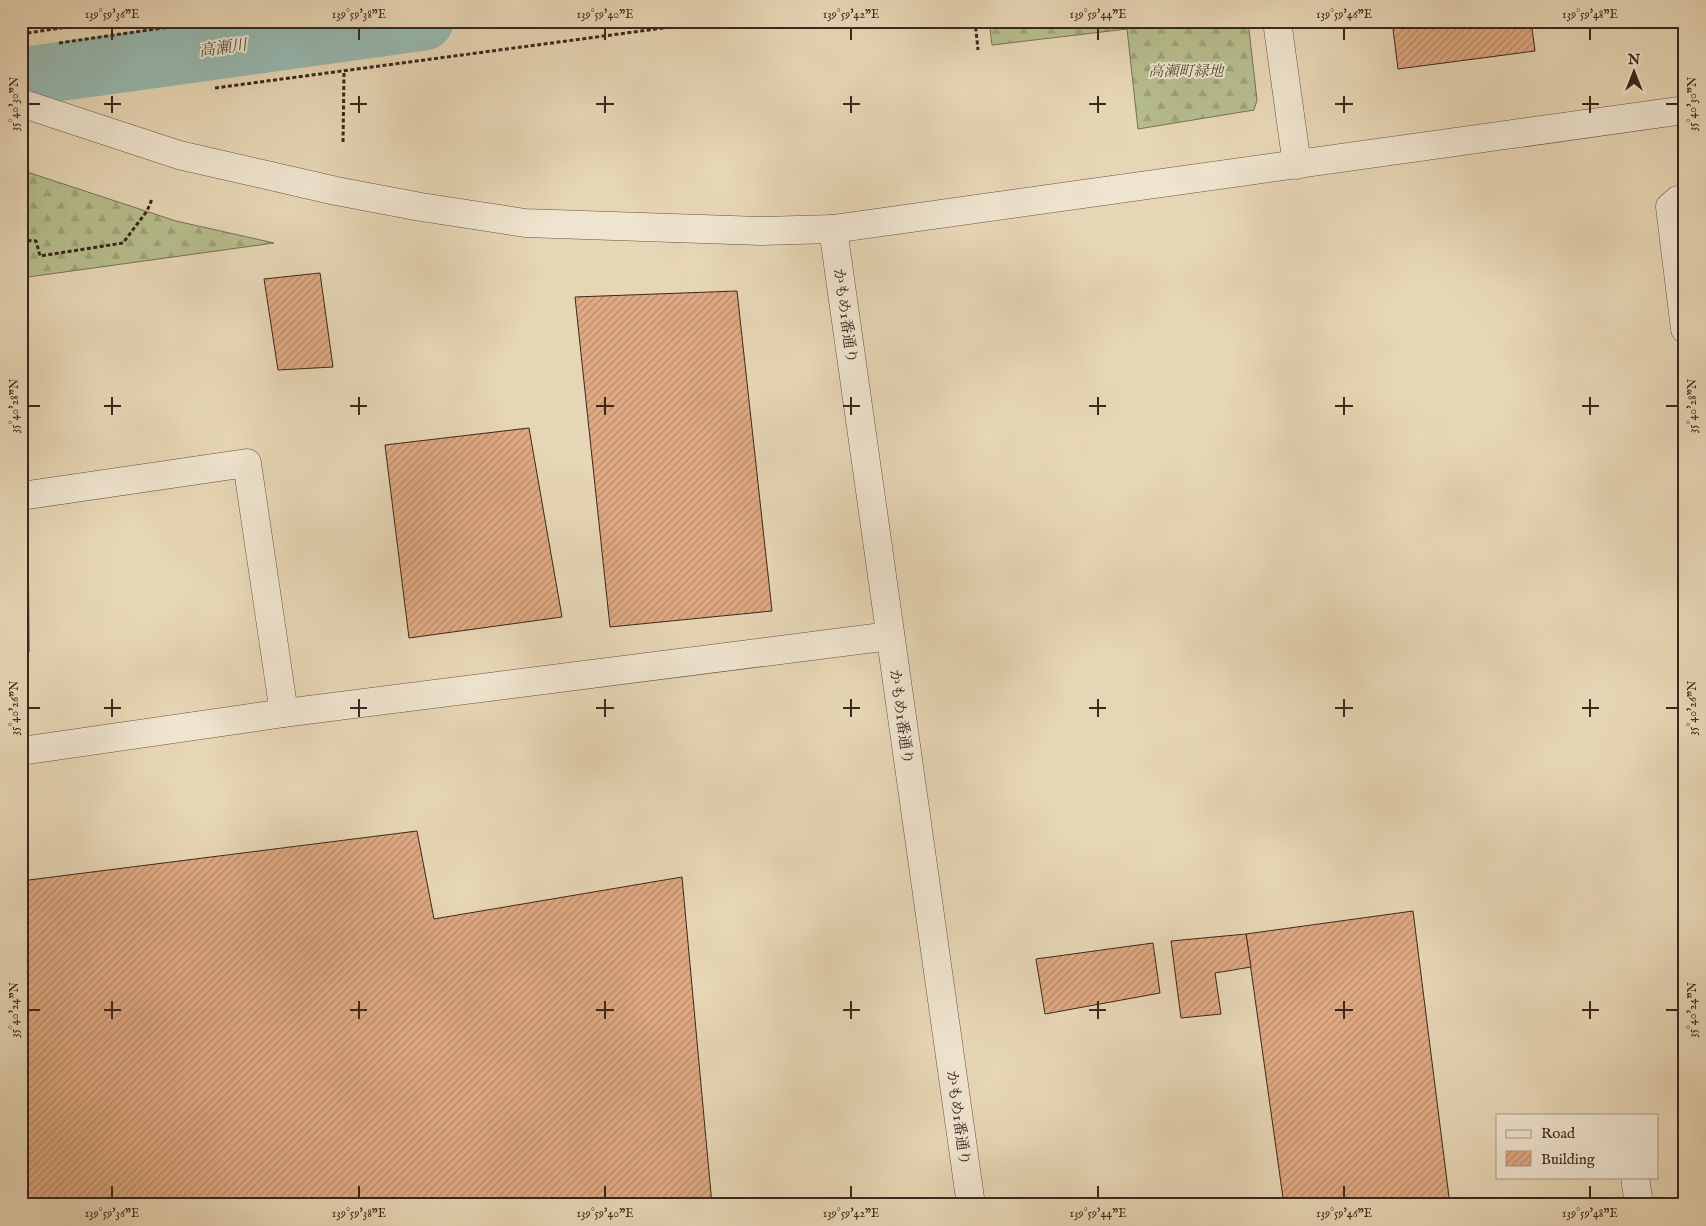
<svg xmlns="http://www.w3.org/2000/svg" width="1706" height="1226" font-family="'IM FELL English','Noto Serif JP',serif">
<defs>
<pattern id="forest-firs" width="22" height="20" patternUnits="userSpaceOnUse" patternTransform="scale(1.25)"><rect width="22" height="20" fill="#b6bd8d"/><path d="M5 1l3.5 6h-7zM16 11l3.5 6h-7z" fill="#9da279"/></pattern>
<pattern id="building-hatch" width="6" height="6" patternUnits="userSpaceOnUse" patternTransform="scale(1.25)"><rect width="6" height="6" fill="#e0aa83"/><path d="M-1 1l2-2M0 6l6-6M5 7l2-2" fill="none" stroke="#b78a6b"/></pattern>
</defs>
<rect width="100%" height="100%" fill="#e7d6b5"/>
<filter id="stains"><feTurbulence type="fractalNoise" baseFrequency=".004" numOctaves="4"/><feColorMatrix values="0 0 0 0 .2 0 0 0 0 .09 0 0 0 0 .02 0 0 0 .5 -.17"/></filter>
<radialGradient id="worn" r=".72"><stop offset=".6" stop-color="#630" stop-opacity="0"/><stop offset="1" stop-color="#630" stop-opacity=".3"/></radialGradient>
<g fill="url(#forest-firs)" stroke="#787255">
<polygon points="989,21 1248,21 1257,100 1254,110 1138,129 1127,29 992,45"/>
<polygon points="21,170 176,221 274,243 21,278"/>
</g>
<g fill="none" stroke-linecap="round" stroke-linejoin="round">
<polyline stroke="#97b9b1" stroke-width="59" points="21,77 424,21"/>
</g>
<g fill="url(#building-hatch)" stroke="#3b271d">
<polygon points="1392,21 1531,21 1535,51 1398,69"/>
<polygon points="320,273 333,367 278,370 264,279"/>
<polygon points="737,291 772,611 610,627 575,297"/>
<polygon points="529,428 562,617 409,638 385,445"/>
<polygon points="28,511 29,652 21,654 21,512"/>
<polygon points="417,831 434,919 682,877 712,1205 21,1205 21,881"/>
<polygon points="1413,911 1450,1205 1284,1205 1246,934"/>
<polygon points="1246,934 1251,967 1215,973 1221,1014 1181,1018 1171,941"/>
<polygon points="1153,943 1160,993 1045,1014 1036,959"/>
</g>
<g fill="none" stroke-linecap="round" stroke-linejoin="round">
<defs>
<g id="minor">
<polyline points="1277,21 1297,165"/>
<polyline points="21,103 179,155 336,191 421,207 525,223 761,231 833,229 1685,110"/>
<polyline points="1685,200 1678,200 1670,207 1685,329"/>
<polyline points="833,229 971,1205"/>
<polyline points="21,496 247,463 284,713"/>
<polyline points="21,751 284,713 890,636"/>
<polyline points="1635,1177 1639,1205"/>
</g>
</defs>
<use href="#minor" stroke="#665343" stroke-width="29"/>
<g stroke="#3b271d" stroke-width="3" stroke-dasharray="4 2.5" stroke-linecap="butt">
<polyline points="975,21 978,50"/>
<polyline points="21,34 107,21"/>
<polyline points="59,43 190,24 192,21"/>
<polyline points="215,88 716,21"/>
<polyline points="343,142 344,71"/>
<polyline points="21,240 36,241 40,256 123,243 147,211 152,199"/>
</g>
<use href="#minor" stroke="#efe4cf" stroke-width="28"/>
</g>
<path fill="none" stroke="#3b271d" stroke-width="2" d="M112,28V40M359,28V40M605,28V40M851,28V40M1098,28V40M1344,28V40M1590,28V40M112,96V113M359,96V113M605,96V113M851,96V113M1098,96V113M1344,96V113M1590,96V113M28,104H40M104,104H121M350,104H367M596,104H614M843,104H860M1089,104H1106M1335,104H1353M1582,104H1599M1666,104H1678M112,397V415M359,397V415M605,397V415M851,397V415M1098,397V415M1344,397V415M1590,397V415M28,406H40M104,406H121M350,406H367M596,406H614M843,406H860M1089,406H1106M1335,406H1353M1582,406H1599M1666,406H1678M112,699V717M359,699V717M605,699V717M851,699V717M1098,699V717M1344,699V717M1590,699V717M28,708H40M104,708H121M350,708H367M596,708H614M843,708H860M1089,708H1106M1335,708H1353M1582,708H1599M1666,708H1678M112,1001V1019M359,1001V1019M605,1001V1019M851,1001V1019M1098,1001V1019M1344,1001V1019M1590,1001V1019M28,1010H40M104,1010H121M350,1010H367M596,1010H614M843,1010H860M1089,1010H1106M1335,1010H1353M1582,1010H1599M1666,1010H1678M112,1186V1198M359,1186V1198M605,1186V1198M851,1186V1198M1098,1186V1198M1344,1186V1198M1590,1186V1198"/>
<g text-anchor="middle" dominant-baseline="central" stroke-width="4" stroke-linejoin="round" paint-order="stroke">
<g font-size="15" font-style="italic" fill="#5a4c39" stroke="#efe4cf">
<text x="1186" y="71">高瀬町緑地</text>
</g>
<g font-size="15" fill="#3b271d" stroke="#efe4cf">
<text transform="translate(845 316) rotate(82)">かもめ1番通り</text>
<text transform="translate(901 717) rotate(82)">かもめ1番通り</text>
<text transform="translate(958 1118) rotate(82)">かもめ1番通り</text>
</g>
<g font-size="16" font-style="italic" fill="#524c42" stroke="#efe4cf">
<text transform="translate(223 49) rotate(-8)">高瀬川</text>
</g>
</g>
<rect width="1706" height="1226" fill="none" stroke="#e7d6b5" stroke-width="55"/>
<rect x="1496" y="1114" width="162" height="65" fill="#efe4cf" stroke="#a79888"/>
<rect x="1506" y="1130" width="25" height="8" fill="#efe4cf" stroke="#a79888"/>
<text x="1541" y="1138" font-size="15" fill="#3b271d">Road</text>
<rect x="1506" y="1151" width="25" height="15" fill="url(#building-hatch)" stroke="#a79888"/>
<text x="1541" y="1164" font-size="15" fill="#3b271d">Building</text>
<g transform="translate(1634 72)" stroke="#efe4cf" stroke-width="4" paint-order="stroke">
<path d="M0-4L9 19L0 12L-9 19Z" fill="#3b271d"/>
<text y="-8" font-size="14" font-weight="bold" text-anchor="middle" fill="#3b271d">N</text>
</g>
<rect x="28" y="28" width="1650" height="1170" fill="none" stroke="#3b271d" stroke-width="2"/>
<g font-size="12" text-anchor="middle" fill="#3b271d">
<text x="112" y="18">139°59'36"E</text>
<text x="359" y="18">139°59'38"E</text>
<text x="605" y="18">139°59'40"E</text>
<text x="851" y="18">139°59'42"E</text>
<text x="1098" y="18">139°59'44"E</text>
<text x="1344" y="18">139°59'46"E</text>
<text x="1590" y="18">139°59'48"E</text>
<text transform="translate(14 104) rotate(-90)" y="4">35°40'30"N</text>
<text transform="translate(1692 104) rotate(-90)" y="4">35°40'30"N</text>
<text transform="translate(14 406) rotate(-90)" y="4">35°40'28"N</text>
<text transform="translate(1692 406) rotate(-90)" y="4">35°40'28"N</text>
<text transform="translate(14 708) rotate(-90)" y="4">35°40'26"N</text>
<text transform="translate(1692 708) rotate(-90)" y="4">35°40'26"N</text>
<text transform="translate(14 1010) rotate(-90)" y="4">35°40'24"N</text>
<text transform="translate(1692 1010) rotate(-90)" y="4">35°40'24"N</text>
<text x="112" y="1217">139°59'36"E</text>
<text x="359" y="1217">139°59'38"E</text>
<text x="605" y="1217">139°59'40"E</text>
<text x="851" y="1217">139°59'42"E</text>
<text x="1098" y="1217">139°59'44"E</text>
<text x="1344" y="1217">139°59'46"E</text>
<text x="1590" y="1217">139°59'48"E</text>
</g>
<rect width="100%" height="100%" filter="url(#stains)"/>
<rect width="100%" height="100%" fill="url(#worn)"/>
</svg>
